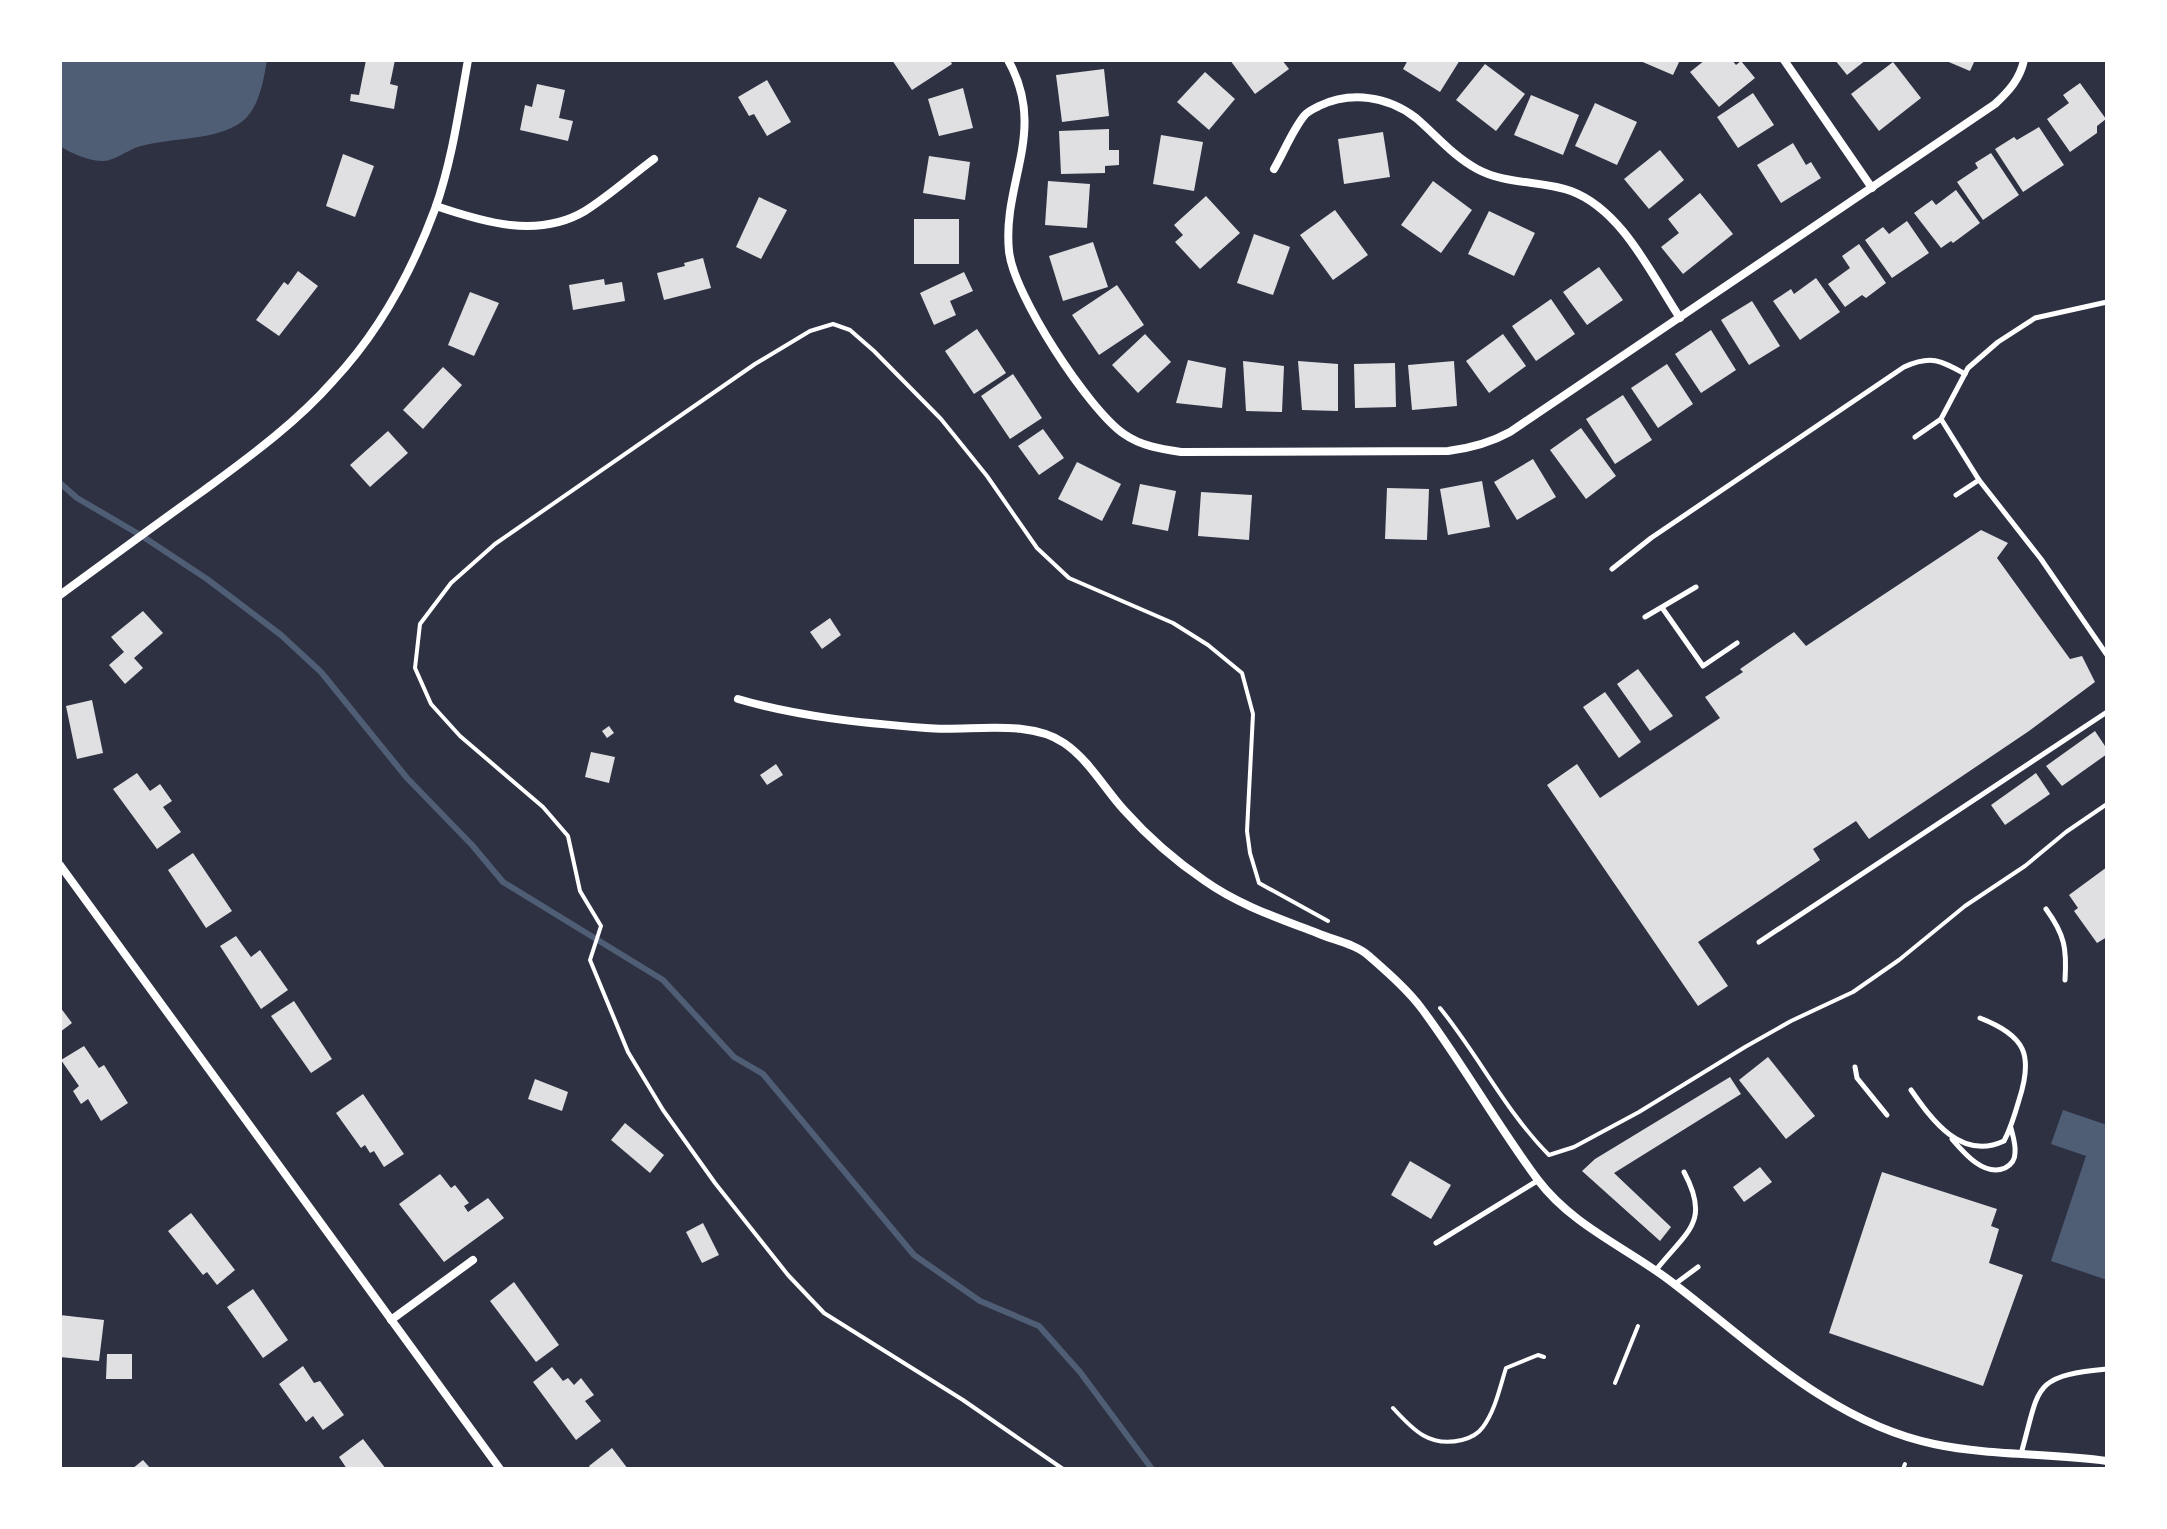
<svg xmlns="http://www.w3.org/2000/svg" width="2167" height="1529" font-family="Rubik,sans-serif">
<rect width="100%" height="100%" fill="#2d3142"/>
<g fill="#4f5d75">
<path d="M62,60H267C263,83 259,112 237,125C207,142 167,137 135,148C125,152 112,162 101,161C87,160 73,154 61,147Z"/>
<polygon points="2063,1110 2107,1125 2107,1280 2051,1261 2086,1156 2051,1144"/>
</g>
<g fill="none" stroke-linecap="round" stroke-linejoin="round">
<polyline stroke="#4f5d75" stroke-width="6" points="60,483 77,498 142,536 207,579 281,635 321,672 407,778 472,845 503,882 663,980 734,1057 763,1074 914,1255 980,1301 1039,1326 1080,1372 1152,1469"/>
</g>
<g fill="#e0e0e3">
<polygon points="366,60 395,60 390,84 398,86 394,109 350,101 351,94 359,95"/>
<polygon points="892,60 950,60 952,64 912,90"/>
<polygon points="1230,60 1282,60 1289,69 1255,94"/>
<polygon points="1408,60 1460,60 1440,92 1403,69"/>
<polygon points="1638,60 1680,60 1673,75"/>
<polygon points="1705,60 1732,60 1736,65 1741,61 1755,78 1719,107 1690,72"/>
<polygon points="1835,60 1866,60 1847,75"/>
<polygon points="1944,60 1975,60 1970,71"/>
<polygon points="1893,62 1921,98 1879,131 1851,94"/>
<polygon points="1485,64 1525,94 1496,131 1456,100"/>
<polygon points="1104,69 1109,116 1062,122 1056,75"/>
<polygon points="1205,72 1235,99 1209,130 1177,102"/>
<polygon points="767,80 791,122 767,136 754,114 749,116 738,97"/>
<polygon points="2080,83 2106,119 2097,126 2097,133 2070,152 2047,119 2069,103 2063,95"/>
<polygon points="537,84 565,90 559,118 573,121 568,141 520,130 525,105 532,107"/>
<polygon points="963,88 973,128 939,136 928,99"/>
<polygon points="1753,93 1774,125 1738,148 1717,117"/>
<polygon points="1531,95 1579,115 1563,155 1514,135"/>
<polygon points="1595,103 1637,122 1617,165 1575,146"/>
<polygon points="2039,127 2064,165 2023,192 1995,149 2014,137 2017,140"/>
<polygon points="1109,129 1109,150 1119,150 1119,165 1105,166 1105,173 1061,174 1059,131"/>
<polygon points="1383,132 1390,177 1344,184 1338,139"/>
<polygon points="1161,135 1203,142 1194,191 1153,184"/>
<polygon points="1793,143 1806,165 1811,162 1821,178 1781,203 1757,165"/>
<polygon points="1660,150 1684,180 1649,209 1624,179"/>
<polygon points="1991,153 2019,195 1983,220 1957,182 1978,168 1975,163"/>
<polygon points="343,154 374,166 355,217 326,206"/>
<polygon points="929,156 970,162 965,200 923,193"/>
<polygon points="1048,181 1090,184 1087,228 1045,225"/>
<polygon points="1433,181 1472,210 1441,253 1401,225"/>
<polygon points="1956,190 1980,223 1953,243 1951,241 1941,248 1914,213 1932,200 1936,205"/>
<polygon points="1700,193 1733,234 1683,274 1661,247 1679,233 1668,219"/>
<polygon points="1206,196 1240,233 1200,269 1175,242 1183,235 1174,225"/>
<polygon points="759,197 787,210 761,259 736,247"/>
<polygon points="1335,210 1368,255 1333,280 1300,235"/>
<polygon points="1489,211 1535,233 1514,276 1468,254"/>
<rect x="914" y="219" width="45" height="45"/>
<polygon points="1907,221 1929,253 1892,278 1865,240 1883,227 1889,234"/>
<polygon points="1254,234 1290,247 1273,295 1237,283"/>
<polygon points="1093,242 1108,287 1063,301 1049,256"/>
<polygon points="1859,244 1886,283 1866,298 1862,295 1845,307 1828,284 1850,268 1842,256"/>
<polygon points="703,258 711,288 664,300 657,273 685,266 684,263"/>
<polygon points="1599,267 1623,300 1587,325 1563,292"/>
<polygon points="298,271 318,286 279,336 256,320 284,282 288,285"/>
<polygon points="964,272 973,291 950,301 956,315 934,325 920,293"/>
<polygon points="1816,278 1840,312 1800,340 1773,301 1791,289 1794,294"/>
<polygon points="604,279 605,285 622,282 625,301 573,310 569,285"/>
<polygon points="1117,285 1144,325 1099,355 1072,315"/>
<polygon points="470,292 499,303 474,356 448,345"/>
<polygon points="1551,299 1575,334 1536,361 1512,326"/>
<polygon points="1752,301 1780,346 1749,365 1721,320"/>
<polygon points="977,329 1006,373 974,394 945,351"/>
<polygon points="1711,330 1736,370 1701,393 1675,354"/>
<polygon points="1145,334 1171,362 1138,393 1112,365"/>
<polygon points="1503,334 1526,366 1489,393 1466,361"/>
<polygon points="1188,360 1226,368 1222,408 1176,403"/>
<polygon points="1243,361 1284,366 1282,412 1246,411"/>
<polygon points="1298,361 1338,364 1338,411 1302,410"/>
<polygon points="1454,361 1457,406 1412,410 1408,365"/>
<polygon points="1395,363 1396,407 1355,408 1354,364"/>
<polygon points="1667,364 1693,404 1658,428 1631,388"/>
<polygon points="443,367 462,385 423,429 403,410"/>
<polygon points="1013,374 1042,418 1010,439 981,396"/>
<polygon points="1623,395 1652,440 1615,464 1586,419"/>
<polygon points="1581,428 1616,476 1586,499 1550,450"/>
<polygon points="1043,429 1064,458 1039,475 1018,446"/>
<polygon points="388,431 408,453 370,487 350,465"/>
<polygon points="1533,459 1556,497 1517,520 1494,482"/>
<polygon points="1077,462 1121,484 1102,521 1058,499"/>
<polygon points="1482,481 1490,527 1448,535 1440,489"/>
<polygon points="1140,484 1176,491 1168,531 1132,524"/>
<polygon points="1387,488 1429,489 1427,540 1385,539"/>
<polygon points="1201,492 1252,495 1249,540 1198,536"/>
<polygon points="1981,530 2008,543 1997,558 2070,659 2082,656 2095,682 2029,731 1869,839 1856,821 1813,849 1820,860 1698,942 1728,986 1698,1006 1547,785 1577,764 1600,798 1720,718 1705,697 1743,672 1740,669 1794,632 1806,646"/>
<polygon points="143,611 163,633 134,658 143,668 125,684 109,665 124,652 111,637"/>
<polygon points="830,618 841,635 822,649 810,632"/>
<polygon points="1638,669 1673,716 1650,731 1617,684"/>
<polygon points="1605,692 1641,742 1619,758 1583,707"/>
<polygon points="92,700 103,753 77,759 66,706"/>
<polygon points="609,726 614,733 607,738 602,731"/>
<polygon points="2095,731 2107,749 2107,754 2062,786 2046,766"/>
<polygon points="591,752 615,757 609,783 585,777"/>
<polygon points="776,764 783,775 767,785 760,775"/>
<polygon points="137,773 150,791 160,784 172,801 163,807 181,832 157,849 113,789"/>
<polygon points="2036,773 2050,794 2005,825 1991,805"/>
<polygon points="193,853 232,911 206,928 168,870"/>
<polygon points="2107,867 2107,937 2097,943 2074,911 2078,908 2069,895"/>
<polygon points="236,936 251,957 260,950 288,990 261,1009 220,946"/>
<polygon points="294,1001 332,1059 311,1073 271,1016"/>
<polygon points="60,1007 72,1023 60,1032"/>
<polygon points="84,1046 99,1068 104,1065 128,1103 101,1121 88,1099 81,1104 73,1091 79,1086 61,1060"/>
<polygon points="1768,1057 1815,1116 1786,1139 1739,1080"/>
<polygon points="1730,1077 1741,1094 1614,1173 1671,1227 1660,1241 1582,1171 1595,1159"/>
<polygon points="535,1079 568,1092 562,1111 528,1099"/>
<polygon points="363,1094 404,1154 384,1167 374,1151 370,1153 365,1145 361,1148 336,1113"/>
<polygon points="625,1123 664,1155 650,1173 611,1140"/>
<polygon points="1410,1161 1451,1185 1431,1219 1391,1195"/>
<polygon points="1760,1167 1772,1182 1744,1202 1733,1187"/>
<polygon points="1882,1172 1997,1209 1991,1226 1999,1229 1989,1263 2023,1275 1983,1386 1829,1333"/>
<polygon points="440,1174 451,1188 455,1185 469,1203 464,1206 468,1212 488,1198 504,1218 444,1262 399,1204"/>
<polygon points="191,1213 235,1270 217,1285 207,1272 203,1275 168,1231"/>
<polygon points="703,1223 719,1255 702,1263 686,1232"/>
<polygon points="514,1282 559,1345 536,1362 490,1301"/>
<polygon points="253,1289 288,1340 263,1358 227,1307"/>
<polygon points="60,1315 104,1320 99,1361 60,1357"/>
<polygon points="107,1354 132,1354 132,1379 106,1379"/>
<polygon points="303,1366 314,1383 320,1381 344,1415 323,1430 313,1416 306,1422 279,1384"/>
<polygon points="552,1367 563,1381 568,1378 574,1385 581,1378 594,1395 585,1401 601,1421 576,1440 533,1382"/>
<polygon points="363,1439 386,1469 347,1469 339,1457"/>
<polygon points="612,1448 628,1469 591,1469 589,1466"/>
<polygon points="143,1460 151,1469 132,1469"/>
</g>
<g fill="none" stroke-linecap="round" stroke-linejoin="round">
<g stroke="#fff" stroke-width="4">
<path d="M1440,1008C1479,1056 1506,1112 1549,1155L1574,1147L1639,1112L1745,1047L1791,1021L1853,992L1899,960L1965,906L2025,866L2066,832L2107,804"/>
<polyline points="1615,1383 1638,1326"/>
<path d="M1393,1408C1413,1430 1430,1448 1462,1440C1470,1438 1478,1434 1483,1427C1495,1411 1500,1387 1506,1368L1538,1355L1544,1357"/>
<polyline points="1063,1469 963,1400 824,1313 788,1275 715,1183 663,1110 628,1052 590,960 601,926 580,891 568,836 543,807 460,736 431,704 415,668 420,624 451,583 495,544 755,364 810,331 833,324 850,330 874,351 941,419 987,476 1037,548 1069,578 1173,623 1208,645 1242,673 1253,714 1247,831 1250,853 1259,883 1328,921"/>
<polyline points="1903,1469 1905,1464"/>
</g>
<g stroke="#fff" stroke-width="5">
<polyline points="1941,419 1979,480 2041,559 2107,655"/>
<polyline points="1915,437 1941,419 1968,368 1998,342 2035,318 2107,302"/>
<polyline points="1956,495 1979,480"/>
<path d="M1612,569L1651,538L1904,367C1931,355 1940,360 1965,374"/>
<polyline points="1663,609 1703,666 1737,643"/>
<polyline points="1645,617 1696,587"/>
<path d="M2046,909C2065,935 2067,949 2065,980"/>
<polyline points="1759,942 2107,712"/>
<polyline points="1855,1067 1857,1078 1887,1115"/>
<path d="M1911,1090C1932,1120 1961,1161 2004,1141C2011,1128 2015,1114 2019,1100C2034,1054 2025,1036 1980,1018"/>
<path d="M1952,1139C1964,1153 1984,1177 2005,1168C2011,1165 2015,1160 2015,1153C2016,1145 2013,1136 2011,1128"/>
<polyline points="1436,1243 1537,1181"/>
<path d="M1656,1270C1687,1231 1711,1222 1684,1172"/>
<polyline points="1675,1284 1698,1267"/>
<path d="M2021,1454C2040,1387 2031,1376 2107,1369"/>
</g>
<g stroke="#fff" stroke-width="8">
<path d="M1008,60C1048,131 1002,182 1009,251C1013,294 1088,409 1124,434C1141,446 1161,449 1181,452L1448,451C1472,448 1490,443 1510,432L1995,104C2009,91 2020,79 2024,60"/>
<polyline points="1784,60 1872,188"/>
<path d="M1274,169C1284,152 1292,131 1304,116C1308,111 1314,109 1319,106C1351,91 1388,96 1416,118C1436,135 1453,156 1477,169C1506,185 1541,180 1571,191C1622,210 1651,274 1680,318"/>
<path d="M436,206C483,222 538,239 585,211C609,196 631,176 654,159"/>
<path d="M60,595C108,560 155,525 203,491C249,457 295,424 333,381C379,332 412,271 435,209C452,161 459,110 468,60"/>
<path d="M738,699C799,717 863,723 926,728C968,732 1028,718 1064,743C1089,760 1104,788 1124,810C1149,838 1174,860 1205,881C1239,905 1278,918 1317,933C1333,940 1356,944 1369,956C1387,972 1408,990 1422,1009C1463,1064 1497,1125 1538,1180C1572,1225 1625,1247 1669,1280C1751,1342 1831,1423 1934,1444C1991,1456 2049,1453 2107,1461"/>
<polyline points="60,865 500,1469"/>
<polyline points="391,1320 473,1260"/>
</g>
</g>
<rect width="2167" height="1529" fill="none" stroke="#ffffff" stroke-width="124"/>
</svg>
